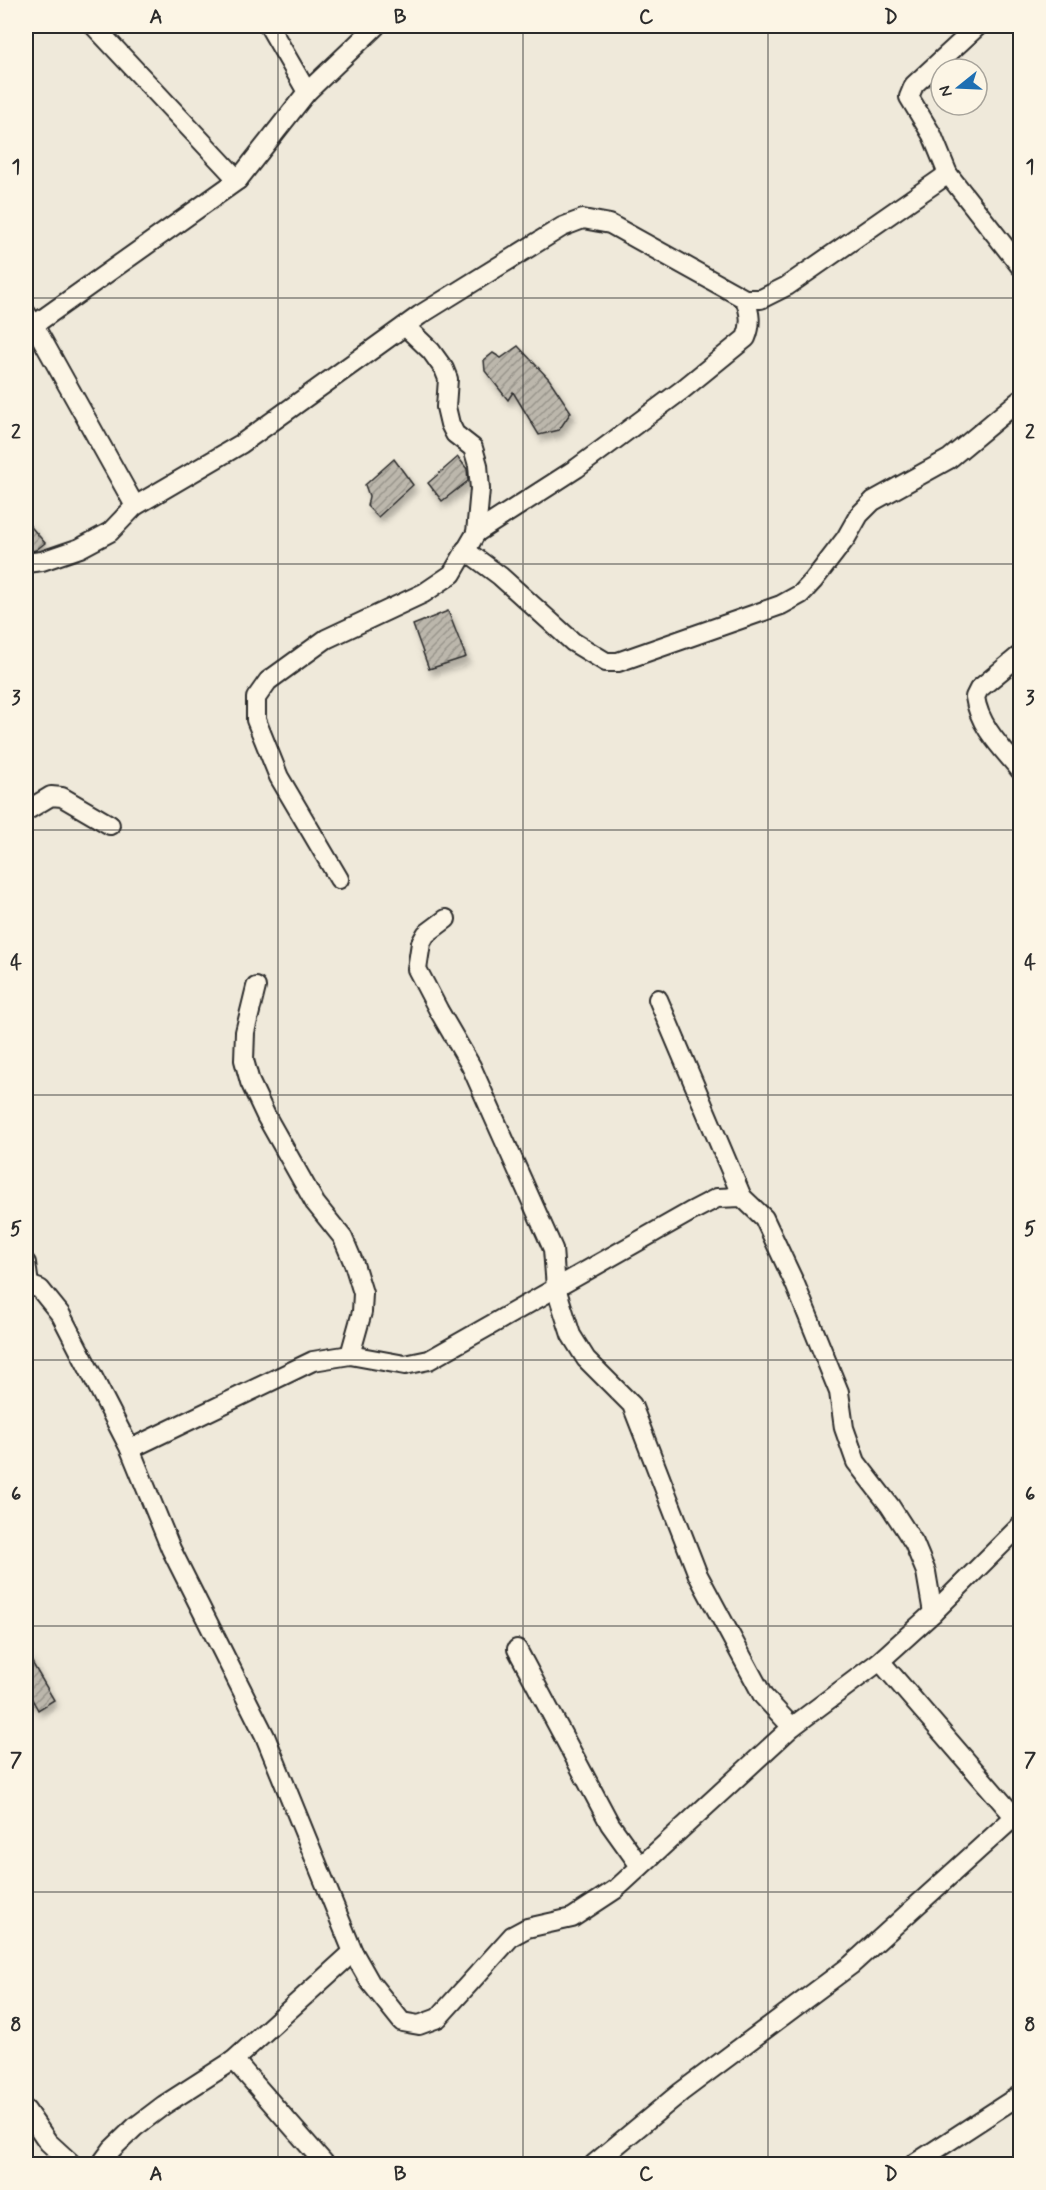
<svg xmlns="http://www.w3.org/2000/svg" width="1046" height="2190" font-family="Mynerve,sans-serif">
<defs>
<pattern id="building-hatch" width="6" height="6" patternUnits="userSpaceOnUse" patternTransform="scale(1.5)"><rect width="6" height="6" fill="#bcb7ac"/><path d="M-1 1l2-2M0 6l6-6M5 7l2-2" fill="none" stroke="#99958c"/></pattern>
<filter id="shadow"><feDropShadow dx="3.5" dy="6" stdDeviation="3" flood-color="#0004"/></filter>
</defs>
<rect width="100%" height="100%" fill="#efe9da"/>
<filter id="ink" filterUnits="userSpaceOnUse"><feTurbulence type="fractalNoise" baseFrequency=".0167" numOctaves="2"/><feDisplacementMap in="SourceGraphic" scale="12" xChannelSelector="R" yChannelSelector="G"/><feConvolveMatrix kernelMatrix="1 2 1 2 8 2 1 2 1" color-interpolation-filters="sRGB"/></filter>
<g filter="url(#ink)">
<g fill="url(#building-hatch)" stroke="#2b2b2b" stroke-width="1.5" filter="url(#shadow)">
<polygon points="518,346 549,379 571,412 559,430 539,435 513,392 508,400 485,371 484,360 493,353 501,358"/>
<polygon points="458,457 467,469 468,481 442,501 428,483"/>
<polygon points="394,459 413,485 378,517 367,506 369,496 365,485"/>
<polygon points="26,521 45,543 36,550 26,552"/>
<polygon points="448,611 466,657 429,669 413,625"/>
<polygon points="26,1652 54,1700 38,1710 32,1699 26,1703"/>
</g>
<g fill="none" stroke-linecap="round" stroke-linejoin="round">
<defs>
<g id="minor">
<polyline points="94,26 238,180"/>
<polyline points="269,26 307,92"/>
<polyline points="978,26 914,85 909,97 932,135 948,174 1020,266"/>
<polyline points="26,313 34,325 135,506"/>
<polyline points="34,325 238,180 307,92 376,26"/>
<path d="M476,533L577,468L682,390L746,338C752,323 750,313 745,299"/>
<polyline points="465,550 500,576 573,642 606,662 618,662 781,605 801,594 813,581 846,538 859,515 873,501 949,459 1020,400"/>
<polyline points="26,563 42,561 80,548 110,532 135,506 241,444 420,315 562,227 583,219 610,224 745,299 761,299 787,286 948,174"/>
<path d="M1020,655L979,689L975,697C979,726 1002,748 1020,770"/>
<polyline points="26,811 51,796 62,797 110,825"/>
<polyline points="339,879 279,777 256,720 256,698 268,681 326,639 424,593 452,574 476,533 480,489 478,465 473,448 455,434 450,424 446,407 448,379 444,369 431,351 405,326"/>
<polyline points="446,919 426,934 421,943 417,969 439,1011 471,1066 553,1249 556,1288 571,1335 586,1359 632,1405 698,1575 763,1696 792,1727"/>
<polyline points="256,987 245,1032 244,1060 250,1082 266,1116 315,1203 343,1238 354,1264 363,1293 362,1312 350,1355"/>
<polyline points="658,999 742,1197"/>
<polyline points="26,1263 29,1285"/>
<polyline points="26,1284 40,1289 61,1315 130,1449 171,1549 265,1736 353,1952 370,1982 402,2022 419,2025 438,2018 512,1936 527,1928 572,1918 616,1889 792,1727 880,1661 933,1613 1020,1526"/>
<polyline points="130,1449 313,1361 350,1355 405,1365 429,1360 690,1212 717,1198 742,1197 764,1218 795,1284 839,1392 844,1428 856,1462 890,1506 914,1543 926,1572 933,1613"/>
<polyline points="517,1649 610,1824 640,1866"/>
<polyline points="880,1661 1020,1823"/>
<polyline points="234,2060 325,2164"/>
<polyline points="26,2110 48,2142 72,2164"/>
<polyline points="101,2164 112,2149 135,2127 164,2105 234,2060 353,1952"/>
<polyline points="594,2164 681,2092 851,1965 1020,1812"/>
<polyline points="914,2164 1020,2095"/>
</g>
</defs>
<use href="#minor" stroke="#2b2b2b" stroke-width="22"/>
<use href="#minor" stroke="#fcf5e5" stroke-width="18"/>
</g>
</g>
<path fill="none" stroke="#2b2b2b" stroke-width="1.5" stroke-opacity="0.55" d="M278,26V2164M523,26V2164M768,26V2164M26,298H1020M26,564H1020M26,830H1020M26,1095H1020M26,1360H1020M26,1626H1020M26,1892H1020"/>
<rect width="1046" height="2190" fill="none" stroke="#fcf5e5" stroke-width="66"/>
<g transform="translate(959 87) rotate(252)"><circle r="28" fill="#fcf5e5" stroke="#a8a49b" stroke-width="1.5"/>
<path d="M0-4.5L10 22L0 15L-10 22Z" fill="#1f6fb2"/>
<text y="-9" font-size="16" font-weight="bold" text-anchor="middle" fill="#2b2b2b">N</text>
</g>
<rect x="33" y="33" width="980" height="2124" fill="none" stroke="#2b2b2b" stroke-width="2"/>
<g font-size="20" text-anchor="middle" font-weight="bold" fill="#2b2b2b">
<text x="156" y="23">A</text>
<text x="400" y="23">B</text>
<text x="646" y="23">C</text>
<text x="891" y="23">D</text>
<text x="16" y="173">1</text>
<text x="1030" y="173">1</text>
<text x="16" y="438">2</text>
<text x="1030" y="438">2</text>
<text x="16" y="704">3</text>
<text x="1030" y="704">3</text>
<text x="16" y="969">4</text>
<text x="1030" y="969">4</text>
<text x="16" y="1235">5</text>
<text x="1030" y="1235">5</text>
<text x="16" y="1500">6</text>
<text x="1030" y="1500">6</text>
<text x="16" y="1766">7</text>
<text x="1030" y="1766">7</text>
<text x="16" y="2031">8</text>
<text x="1030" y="2031">8</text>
<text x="156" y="2180">A</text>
<text x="400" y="2180">B</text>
<text x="646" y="2180">C</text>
<text x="891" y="2180">D</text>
</g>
</svg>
